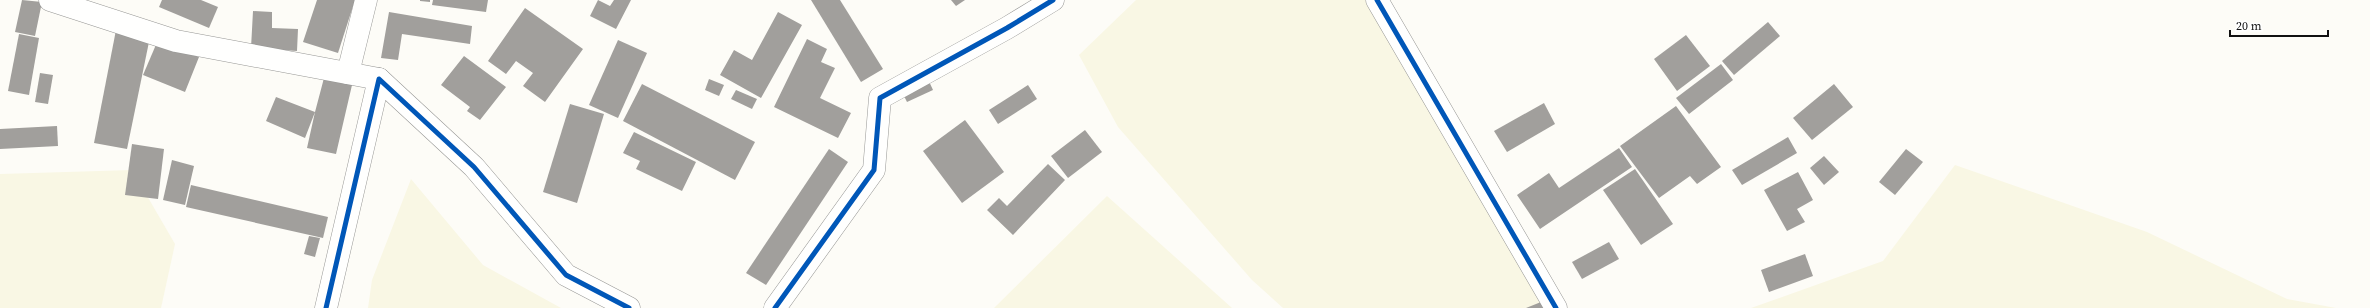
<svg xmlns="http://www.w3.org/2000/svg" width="2370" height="308" font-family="'Source Serif 4',serif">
<rect width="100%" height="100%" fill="#fdfcf7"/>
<g fill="#f9f7e4">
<polygon points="1136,0 1365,0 1455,112 1561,308 1283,308 1252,280 1118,127 1079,55"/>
<polygon points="1955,165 2147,232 2287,299 2336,308 1751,308 1883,261"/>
<polygon points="132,170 175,244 161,308 0,308 0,174"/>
<polygon points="411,179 483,265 561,308 368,308 372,280"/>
<polygon points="1107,196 1232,308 994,308"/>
</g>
<g fill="#a19f9c">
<polygon points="22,0 42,2 35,36 15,32"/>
<polygon points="162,0 201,0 218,7 209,28 159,7"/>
<polygon points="317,0 355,0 338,53 303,42"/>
<polygon points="420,0 430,0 430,2 420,1"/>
<polygon points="433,0 488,0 486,12 432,5"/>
<polygon points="598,0 610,6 614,0 631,0 616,29 590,16"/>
<polygon points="811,0 840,0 883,69 861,82"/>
<polygon points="951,0 965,0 956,6"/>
<polygon points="525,8 583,49 545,102 523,86 533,73 516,61 506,74 488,61"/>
<polygon points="253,11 272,12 272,28 298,29 297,51 251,48"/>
<polygon points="389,12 472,26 470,44 402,34 398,60 381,58"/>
<polygon points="778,12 802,25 761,98 720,75 734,50 752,60"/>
<polygon points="1768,22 1780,36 1734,75 1722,61"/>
<polygon points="116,30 150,37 127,149 94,143"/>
<polygon points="19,34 39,38 29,95 8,91"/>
<polygon points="1686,35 1710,66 1677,91 1654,59"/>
<polygon points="807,39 827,49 821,62 835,68 820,98 851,113 838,138 774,107"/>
<polygon points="158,40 199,57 185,92 143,75"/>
<polygon points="618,40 647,53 618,118 589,105"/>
<polygon points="464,56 506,87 480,120 467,111 470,107 441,85"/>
<polygon points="1721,64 1733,80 1689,114 1676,98"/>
<polygon points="40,73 53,75 48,104 35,102"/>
<polygon points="926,75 933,90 907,102 900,88"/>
<polygon points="324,78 352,85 336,154 307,148 315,112 305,138 266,121 276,97 315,112"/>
<polygon points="709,79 724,85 719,96 705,90"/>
<polygon points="642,84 755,142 735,180 623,121"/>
<polygon points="1834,84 1853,107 1812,140 1793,118"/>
<polygon points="1028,85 1037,99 998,124 989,110"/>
<polygon points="736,90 757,99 752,109 731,99"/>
<polygon points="1544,103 1555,124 1507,152 1494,131"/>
<polygon points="570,104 604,114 577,203 543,192"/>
<polygon points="1676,106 1721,167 1697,184 1690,176 1659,198 1620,146"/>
<polygon points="965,120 1004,172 962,203 923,151"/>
<polygon points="57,126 58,146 0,149 0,129"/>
<polygon points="1085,130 1102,152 1068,178 1051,156"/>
<polygon points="634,132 696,162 682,191 636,169 640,161 623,153"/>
<polygon points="1788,137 1797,153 1742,185 1732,170"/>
<polygon points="132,144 164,149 158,199 125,195"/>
<polygon points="1619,148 1632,167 1540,229 1517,195 1549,173 1559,188"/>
<polygon points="829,149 848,162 766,285 746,273"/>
<polygon points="1906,149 1923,162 1895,195 1879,182"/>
<polygon points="1824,156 1839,172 1824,185 1810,168"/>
<polygon points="172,160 194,166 185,205 163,200"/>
<polygon points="1048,164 1065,180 1013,235 987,210 999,198 1007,206"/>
<polygon points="1635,169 1673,224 1641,245 1603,190"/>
<polygon points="1798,172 1813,200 1797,209 1805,222 1787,231 1764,190"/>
<polygon points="191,185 328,217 323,238 186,207"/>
<polygon points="309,236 320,238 315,257 304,254"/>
<polygon points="1609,242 1619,259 1582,279 1572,262"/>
<polygon points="1805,254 1813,276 1769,292 1761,270"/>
<polygon points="1541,302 1544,308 1526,308"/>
</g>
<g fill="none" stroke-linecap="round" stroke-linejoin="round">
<defs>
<g id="minor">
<polyline points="50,0 176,41 379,79"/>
<polyline points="348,73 366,0"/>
<polyline points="326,308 379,79 474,167 566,275 629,308"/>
<polyline points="775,308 874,170 880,98 1007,28 1053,0"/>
</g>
<polyline id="tertiary" points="1377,0 1556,308"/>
</defs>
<use href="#minor" stroke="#979795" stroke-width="23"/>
<use href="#tertiary" stroke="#979795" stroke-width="23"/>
<use href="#minor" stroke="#fffffe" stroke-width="22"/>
<use href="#tertiary" stroke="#fffffe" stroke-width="22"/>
<defs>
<g id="cycleway">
<polyline points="1377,0 1556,308"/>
<polyline points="326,308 379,79 474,167 566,275 629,308"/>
<polyline points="775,308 874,170 880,98 1007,28 1053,0"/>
</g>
</defs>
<use href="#cycleway" stroke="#fff" stroke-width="8"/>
<use href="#cycleway" stroke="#0057b8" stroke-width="5"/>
</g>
<path d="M2230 30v6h98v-6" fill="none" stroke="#111111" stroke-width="2"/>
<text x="2236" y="30" font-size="12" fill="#111111" stroke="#ffffff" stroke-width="3" paint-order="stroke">20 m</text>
</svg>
